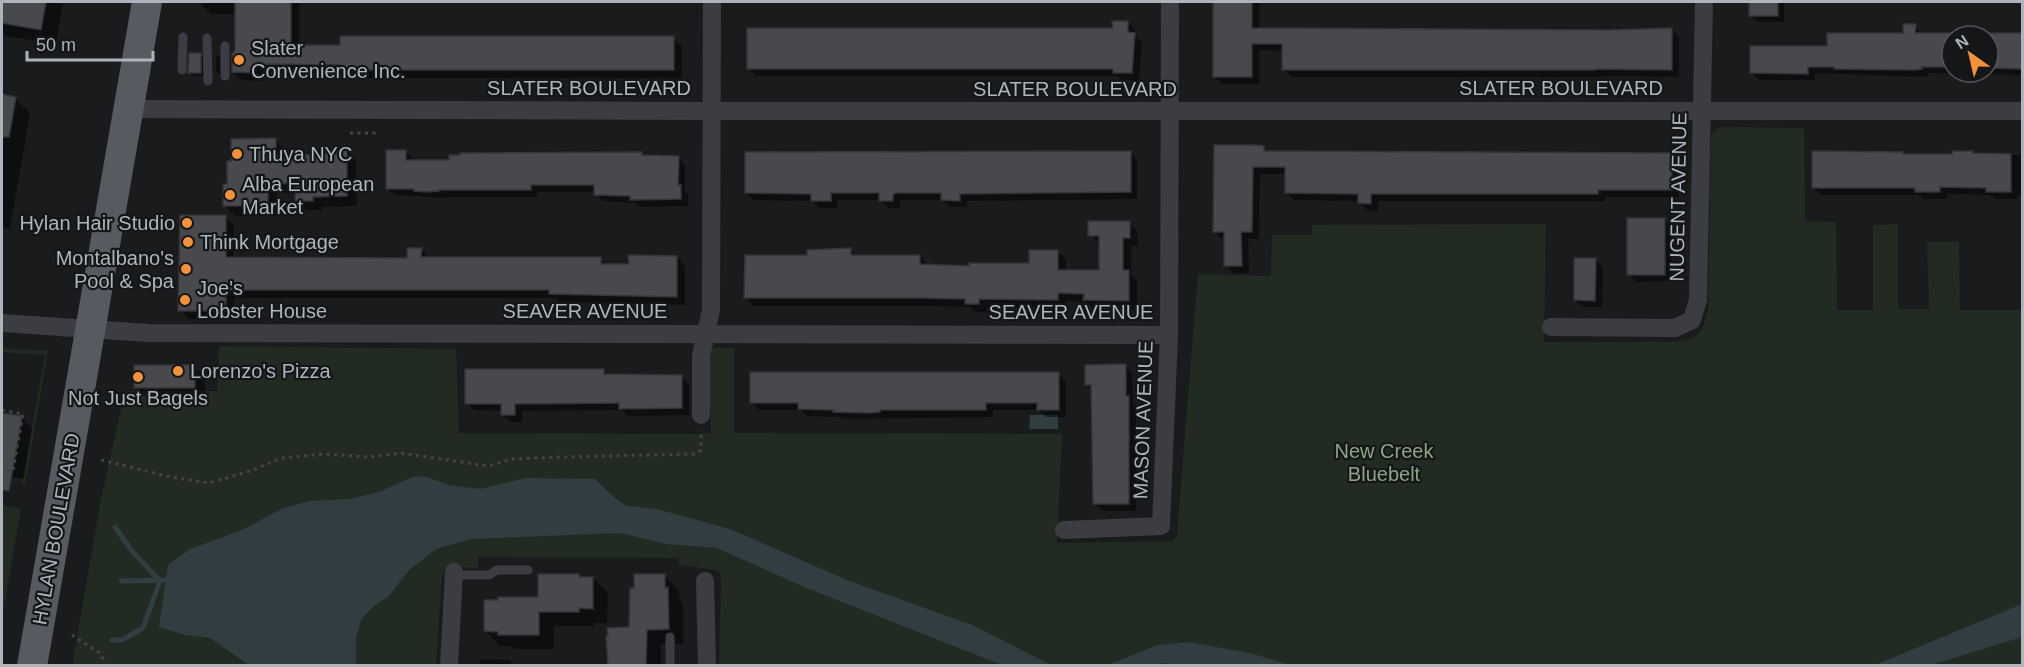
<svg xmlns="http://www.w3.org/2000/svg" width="2024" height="667" font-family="Helvetica,sans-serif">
<rect width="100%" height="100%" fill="#1a1b1d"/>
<g fill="#222b22">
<path d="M1720,127L1804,128L1805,221L1836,222L1837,310H1873V225L1898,224V309H1929L1927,242H1959L1960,310H2022V665H719L721,581L720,573L716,570L679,565L678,558L478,557V568L447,567L442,576L436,665L72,666L101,499L125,391H217L219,346L456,349L459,433L688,434L711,433L709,352L713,348H734V433L1062,434L1057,543L1173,541L1177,534L1198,274L1271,276L1272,235H1312V225L1546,224L1544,342H1677C1700,338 1702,333 1708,311L1711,138L1712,133Z"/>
<polygon points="2,348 48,351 25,484 22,483 45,355 2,352"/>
<polygon points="2,505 21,509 2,618"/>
</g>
<g fill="#303d41">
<polygon points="1030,415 1058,415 1058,429 1029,429"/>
<polygon points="415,476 427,477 449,485 480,489 526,478 595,479 615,498 627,506 657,509 730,529 847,580 972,625 1051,665 1002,665 804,587 717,548 666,544 620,533 471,539 436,549 408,571 389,596 374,606 362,618 356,637 356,665 249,665 210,638 186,635 159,627 168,565 188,550 244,529 281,509 309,501 350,499 379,492"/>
<polygon points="2022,604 2022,637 1931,665 1875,665"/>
<polygon points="1188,642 1250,653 1290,665 1188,666 1162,663 1157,666 1108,665 1158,645"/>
</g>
<g fill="#0007" fill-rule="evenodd">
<polygon points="2,2 63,2 56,44 6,36 2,31"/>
<polygon points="202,2 299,2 299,46 673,38 682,47 682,78 350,78 346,73 263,72 263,81 242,80 233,72 236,14 211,14 202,5"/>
<polygon points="1215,2 1259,2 1259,30 1610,31 1672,29 1679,37 1679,77 1603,76 1602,77 1291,77 1283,69 1283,51 1259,50 1259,84 1222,84 1215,77"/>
<polygon points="1751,2 1784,2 1784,22 1758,22 1751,15"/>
<polygon points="1128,22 1135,30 1135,35 1142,42 1139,80 1122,80 1117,76 756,76 748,68 1114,30"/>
<path d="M1915,26L1922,35L2022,34V75L1928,73V76L1923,77L1815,73V80H1759L1752,73L1829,48L1904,34ZM1952,36H1988V72H1952Z"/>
<polygon points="216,54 221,58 221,75 216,72"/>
<polygon points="200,55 203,58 204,76 193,76 189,72"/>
<polygon points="2,96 15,98 30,113 10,228 2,227"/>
<polygon points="275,140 285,150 285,157 326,157 346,150 356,160 357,206 322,207 322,210 306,210 296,200 296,193 277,193 277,216 235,216 225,206 229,185"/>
<polygon points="1263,148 1268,152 1672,154 1679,162 1679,197 1605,197 1605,201 1378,201 1378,211 1367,210 1360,201 1294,200 1287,193 1287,174 1260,174 1259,239 1248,239 1249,273 1233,273 1226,265 1226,239 1222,239 1215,231"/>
<polygon points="406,151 413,159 413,162 642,153 645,157 678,157 685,165 685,192 688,194 688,206 639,207 635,203 603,201 595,192 537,192 538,197 446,197 446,198 395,195 387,188"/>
<polygon points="1130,152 1137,160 1137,199 967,201 967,207 950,207 943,200 905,200 900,201 900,208 888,208 880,200 838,200 837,208 820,208 813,201 754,200 746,193"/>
<polygon points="1973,152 1975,155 2022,155 2022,196 2018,196 2018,199 1995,199 1991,195 1947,194 1947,199 1924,199 1920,195 1821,195 1813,187 1904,156 1954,155"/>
<polygon points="225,217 234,225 234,259 409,260 421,249 430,258 601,259 607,265 630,265 677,257 685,266 685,305 560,302 556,298 234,298 234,319 189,319 180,310"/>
<polygon points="1664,220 1672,227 1671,281 1636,282 1629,274"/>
<polygon points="1129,222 1137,231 1138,246 1131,246 1131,275 1137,280 1137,309 1093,308 1087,302 1066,301 1066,308 987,307 987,312 975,312 970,307 930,306 754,306 746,298 809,257 850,249 857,257 920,256 929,266 970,268 1031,265 1057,251 1066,260 1066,271 1101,272 1101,244 1090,235"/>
<polygon points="1595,260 1603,267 1602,307 1583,307 1575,300"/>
<polygon points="1125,366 1132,373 1133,402 1136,405 1136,511 1102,511 1095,504 1093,391 1086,385"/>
<polygon points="194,367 205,378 205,399 147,399 136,387"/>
<polygon points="604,370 609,376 681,376 689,384 689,415 628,416 622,410 522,411 522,422 510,422 503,415 503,411 474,410 467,403"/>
<polygon points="1058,374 1066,381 1066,417 1046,417 1039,410 993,410 993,417 843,419 840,417 807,416 801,410 759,410 752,402"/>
<polygon points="2,414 21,418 32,429 24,479 2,475"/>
<polygon points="664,575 679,590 680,601 683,604 683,644 661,644 661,666 609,666"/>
<polygon points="579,576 582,578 593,578 608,593 607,623 594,623 594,626 554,626 554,649 514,649 511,646 500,646 485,631"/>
<polygon points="480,659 509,660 515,666 480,666"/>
</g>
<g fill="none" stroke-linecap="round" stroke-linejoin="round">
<g stroke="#303d41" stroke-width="5">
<polyline points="121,581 172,580"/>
<polyline points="112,640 122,640 143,628 160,581 132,551 115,527"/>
</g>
</g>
<g fill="#47494d" stroke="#343539" stroke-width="1.5">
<polygon points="2,2 46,2 41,30 2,23"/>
<polygon points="235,2 291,2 291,45 340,45 340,36 674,36 674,70 340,70 340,65 255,64 255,73 232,72 232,53 234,53 235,49"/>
<polygon points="1213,2 1252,2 1252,28 1610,30 1672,28 1672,70 1595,69 1595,70 1282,70 1282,44 1252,44 1252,77 1213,77"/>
<rect x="1749" y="2" width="29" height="14"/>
<polygon points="1112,21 1128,21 1128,32 1135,33 1132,73 1113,73 1113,69 747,69 747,28 1113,28"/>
<polygon points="1903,24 1916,24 1915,33 1952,33 1952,67 1921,67 1922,69 1915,70 1834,69 1834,67 1808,67 1808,74 1750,73 1750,46 1827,46 1827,33 1903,33"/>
<polygon points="1988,33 2022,33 2022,69 1988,68"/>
<polygon points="189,53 201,53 201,73 188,73"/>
<polygon points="2,94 16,97 9,137 2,137"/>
<polygon points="276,138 276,155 325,155 325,149 347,149 347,196 313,197 313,201 295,201 295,184 268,183 268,206 223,206 223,184 227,184 227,161 231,161 231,139"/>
<polygon points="1214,145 1253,145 1264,146 1264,151 1672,153 1672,190 1598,190 1598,194 1371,194 1371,204 1358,203 1358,194 1285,193 1285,167 1253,167 1252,232 1241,232 1242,266 1224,266 1224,232 1213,232"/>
<polygon points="386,150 406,150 406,160 449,160 449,155 460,155 460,153 642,152 642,155 679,156 678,185 681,185 681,199 630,200 630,196 594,195 594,185 531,185 531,190 439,190 439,191 427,192 414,191 414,189 386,189"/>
<polygon points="1073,151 1131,151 1131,192 960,194 960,201 941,200 941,193 897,193 893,194 893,201 879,201 879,193 831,193 831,201 811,201 811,194 745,193 745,152"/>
<polygon points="1812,151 1903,152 1903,154 1952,154 1952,151 1973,151 1973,153 2011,154 2011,192 1986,192 1986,188 1940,187 1940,192 1915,192 1915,188 1812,188"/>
<polygon points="180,215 226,215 226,257 407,258 407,248 422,248 421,257 601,257 601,264 629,264 628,255 677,256 677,297 549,294 549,290 226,290 226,311 178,311"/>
<rect x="1627" y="218" width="38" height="57"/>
<polygon points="1088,221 1130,221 1130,238 1123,238 1123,270 1129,270 1129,301 1083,300 1084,294 1058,293 1058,300 979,299 979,304 965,304 965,299 920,298 744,298 745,255 807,255 807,250 851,248 851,255 920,255 920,264 969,266 969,263 1029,263 1029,250 1058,250 1058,270 1099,270 1099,236 1088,236"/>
<polygon points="1574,258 1596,258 1595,301 1574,300"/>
<polygon points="1126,364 1126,396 1129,396 1129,504 1093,504 1091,385 1085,385 1085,365"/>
<rect x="134" y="365" width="61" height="23"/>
<polygon points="465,369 604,369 604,374 682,375 682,408 619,409 619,403 515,404 515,415 501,415 501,404 465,404"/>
<polygon points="750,372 1059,372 1059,410 1037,410 1037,403 986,403 986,410 880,410 880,412 867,413 833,412 834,410 798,409 798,403 750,403"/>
<polygon points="2,413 22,416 9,491 2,490"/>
<polygon points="538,574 579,574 579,577 593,577 593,609 579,608 579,612 539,612 539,635 498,635 498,632 484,631 484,600 498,600 498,597 538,597"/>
<polygon points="634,574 665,574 665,588 668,587 669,629 647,630 646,666 608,666 606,636 608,636 607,628 629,627 630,588 634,588"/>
</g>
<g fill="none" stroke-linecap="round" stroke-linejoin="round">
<g stroke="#414549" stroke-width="3" stroke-dasharray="3 4.5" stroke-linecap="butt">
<polyline points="350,133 380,133"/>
<polyline points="2,410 23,414 13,471 2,469"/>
<polyline points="101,460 171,477 209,483 250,471 282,458 324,454 369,457 401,453 488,466 513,459 563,457 695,454 701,450 701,430"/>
<polyline points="72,635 101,654 105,666"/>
</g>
<g stroke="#3b3d42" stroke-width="9">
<polyline points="207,38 208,81"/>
<polyline points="225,46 225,76"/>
<polyline points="182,70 183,37"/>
<polyline points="453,575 489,575 497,570 528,570"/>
<polyline points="670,637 670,666"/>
</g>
<g stroke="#3b3d42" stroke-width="18">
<polyline points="128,109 711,111 2022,111"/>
<polyline points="2,323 148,333 1169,335"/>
<polyline points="1551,327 1675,328 1692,320 1698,300 1704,2"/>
<polyline points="701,415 701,356 711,310 712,2"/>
<polyline points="1064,530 1161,526 1169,335 1170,2"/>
<polyline points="705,581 707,666"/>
<polyline points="449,666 454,572"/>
</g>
<polyline stroke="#575b61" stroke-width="30" points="32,666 147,2"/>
</g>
<g fill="#f4923b" stroke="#151618" stroke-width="2">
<circle cx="239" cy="60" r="6"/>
<circle cx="237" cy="154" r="6"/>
<circle cx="230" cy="195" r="6"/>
<circle cx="187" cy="223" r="6"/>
<circle cx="188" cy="242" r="6"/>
<circle cx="186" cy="269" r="6"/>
<circle cx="185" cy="300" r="6"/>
<circle cx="178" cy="371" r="6"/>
<circle cx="138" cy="377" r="6"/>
</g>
<g text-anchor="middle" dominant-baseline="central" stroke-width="4.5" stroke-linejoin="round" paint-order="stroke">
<g font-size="20" fill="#adb4bc" stroke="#151618" text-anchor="start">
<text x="251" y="48">Slater<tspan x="251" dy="23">Convenience Inc.</tspan></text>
<text x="249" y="154">Thuya NYC</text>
<text x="242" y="184">Alba European<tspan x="242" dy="23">Market</tspan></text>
<text x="175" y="223" text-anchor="end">Hylan Hair Studio</text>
<text x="200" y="242">Think Mortgage</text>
<text x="174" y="258" text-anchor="end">Montalbano's<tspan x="174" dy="23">Pool &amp; Spa</tspan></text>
<text x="197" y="288">Joe's<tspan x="197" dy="23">Lobster House</tspan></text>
<text x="190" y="371">Lorenzo's Pizza</text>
<text x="138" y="398" text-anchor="middle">Not Just Bagels</text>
</g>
<g font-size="20" fill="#adb4bc" stroke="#151618">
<text x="589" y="88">SLATER BOULEVARD</text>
<text x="1561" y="88">SLATER BOULEVARD</text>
<text x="1075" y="89">SLATER BOULEVARD</text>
<text transform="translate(1678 197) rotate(-89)">NUGENT AVENUE</text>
<text x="585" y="311">SEAVER AVENUE</text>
<text x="1071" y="312">SEAVER AVENUE</text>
<text transform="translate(1143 420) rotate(-88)">MASON AVENUE</text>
<text transform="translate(56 529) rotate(-80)">HYLAN BOULEVARD</text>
</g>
<g font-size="20" fill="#89a784" stroke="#151618">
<text x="1384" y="451">New Creek<tspan x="1384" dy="23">Bluebelt</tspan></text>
</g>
</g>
<rect width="2024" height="667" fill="none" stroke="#adb4bc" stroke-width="6"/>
<g transform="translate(1970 54) rotate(326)"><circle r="28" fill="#151618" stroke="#52555a" stroke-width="1.5"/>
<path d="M0-4.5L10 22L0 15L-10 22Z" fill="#f4923b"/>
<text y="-9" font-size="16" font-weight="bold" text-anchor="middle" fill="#adb4bc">N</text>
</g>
<path d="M27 51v9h126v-9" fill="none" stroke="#adb4bc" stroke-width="3"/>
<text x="36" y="51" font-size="18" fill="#adb4bc" stroke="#151618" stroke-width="4.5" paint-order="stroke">50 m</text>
</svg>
